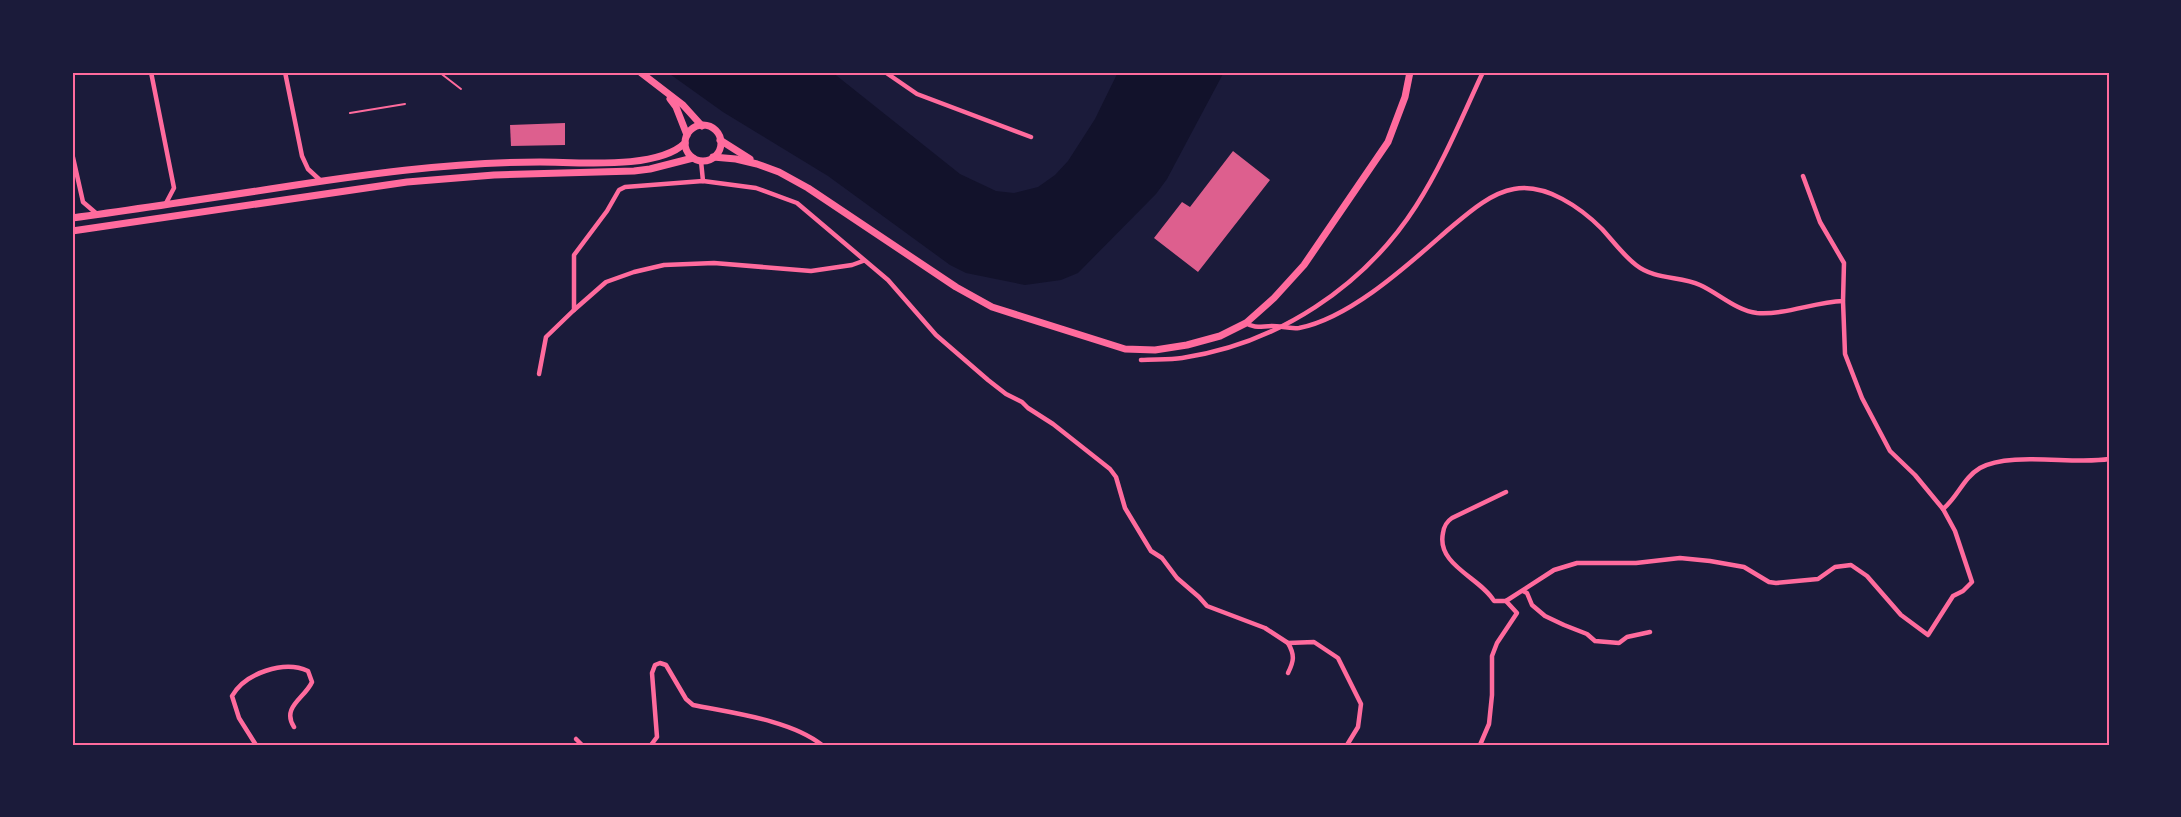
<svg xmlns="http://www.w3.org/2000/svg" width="2181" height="817" font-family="'Asap Condensed',sans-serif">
<rect width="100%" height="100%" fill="#1b1b3a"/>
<polygon fill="#12122b" points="667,72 832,72 960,174 996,191 1014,193 1038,187 1055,175 1068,161 1095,119 1118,72 1224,72 1167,179 1156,194 1078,273 1061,280 1025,285 966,273 950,265 828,176 723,112"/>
<g fill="#dd5f8e">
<polygon points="565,123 565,145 511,146 510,125"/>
<polygon points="1233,151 1270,180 1198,272 1154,238 1182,202 1190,207"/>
</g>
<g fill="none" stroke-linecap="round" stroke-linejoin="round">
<g stroke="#ff6b9d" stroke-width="2">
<polyline points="439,72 461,89"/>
<polyline points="350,113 405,104"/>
</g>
<g stroke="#ff6b9d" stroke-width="4.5">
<polyline points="151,72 174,188 165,205"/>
<polyline points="285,72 302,156 308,169 321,181"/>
<polyline points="885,72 917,94 1031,137"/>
<polyline points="72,153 83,202 97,214"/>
<polyline points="701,161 703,181"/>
<polyline points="863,261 852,265 811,271 714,263 664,265 634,272 606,282 574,310 574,255 607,211 619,190 625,187 703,181 756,188 797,203 888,280 936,335 988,380 1006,394 1022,402 1028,408 1053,424 1110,469 1116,477 1125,508 1151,551 1162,558 1177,578 1199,597 1207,606 1265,628 1288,643 1314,642 1338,658 1361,704 1358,727 1347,745"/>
<path d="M1843,301L1845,354L1862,398L1890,451L1915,475L1943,509C1958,497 1963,478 1980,468C2009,451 2075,465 2109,459"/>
<path d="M1246,323C1254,329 1262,326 1272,326C1281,326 1289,329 1299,328C1351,318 1410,263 1449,229C1467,214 1490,193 1514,189C1546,183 1581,208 1602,229C1613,241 1623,255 1636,265C1655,280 1680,276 1700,285C1718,293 1737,311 1757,313C1786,315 1814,302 1843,301L1844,263L1820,222L1803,176"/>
<path d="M1141,360C1154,359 1169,360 1182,358C1277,344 1364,287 1416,206C1443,164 1462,117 1483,72"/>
<polyline points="539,374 546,337 574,310"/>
<path d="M1506,492L1452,518C1446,522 1444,526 1443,533C1436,565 1481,578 1494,601H1506L1554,570L1577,563H1636L1680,558L1710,561L1744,567L1769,582L1776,583L1818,579L1835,567L1851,565L1867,576L1901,615L1928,635L1953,596L1963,591L1972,582L1955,531L1943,509"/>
<polyline points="1523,591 1527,593 1532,605 1545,616 1564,625 1587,634 1595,641 1619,643 1627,637 1650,632"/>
<path d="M1288,643C1295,655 1294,661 1288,673"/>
<polyline points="576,739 582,745"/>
<path d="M256,745L239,718L232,696C245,673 284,660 308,671L312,682C305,698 281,707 294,727"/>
<path d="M651,745L657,737L652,673L655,665L660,663L666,665L686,699L693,705C732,713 791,720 822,745"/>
<polyline points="1480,745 1489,724 1492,695 1492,656 1497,643 1517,613 1506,601"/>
</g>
<g stroke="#ff6b9d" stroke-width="7">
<polyline points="640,72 683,105 702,126"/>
<polyline points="670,99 676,107 687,135"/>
<circle cx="703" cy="143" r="18"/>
<polyline points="720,140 750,159"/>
<polyline points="713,157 736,159 757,164 779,172 808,188 956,287 992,307 1125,349 1155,350 1187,345 1220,336 1246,323 1274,298 1304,265 1388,142 1405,97 1410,72"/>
<path d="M72,218C138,209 204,199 270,189C360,175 449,162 540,162C579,162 657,170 685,143"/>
<polyline points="72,231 407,182 494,175 634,171 650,169 693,158"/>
</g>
</g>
<rect width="2181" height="817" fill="none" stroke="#1b1b3a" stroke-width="147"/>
<rect x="74" y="74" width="2034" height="670" fill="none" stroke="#ff6b9d" stroke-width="2"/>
</svg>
